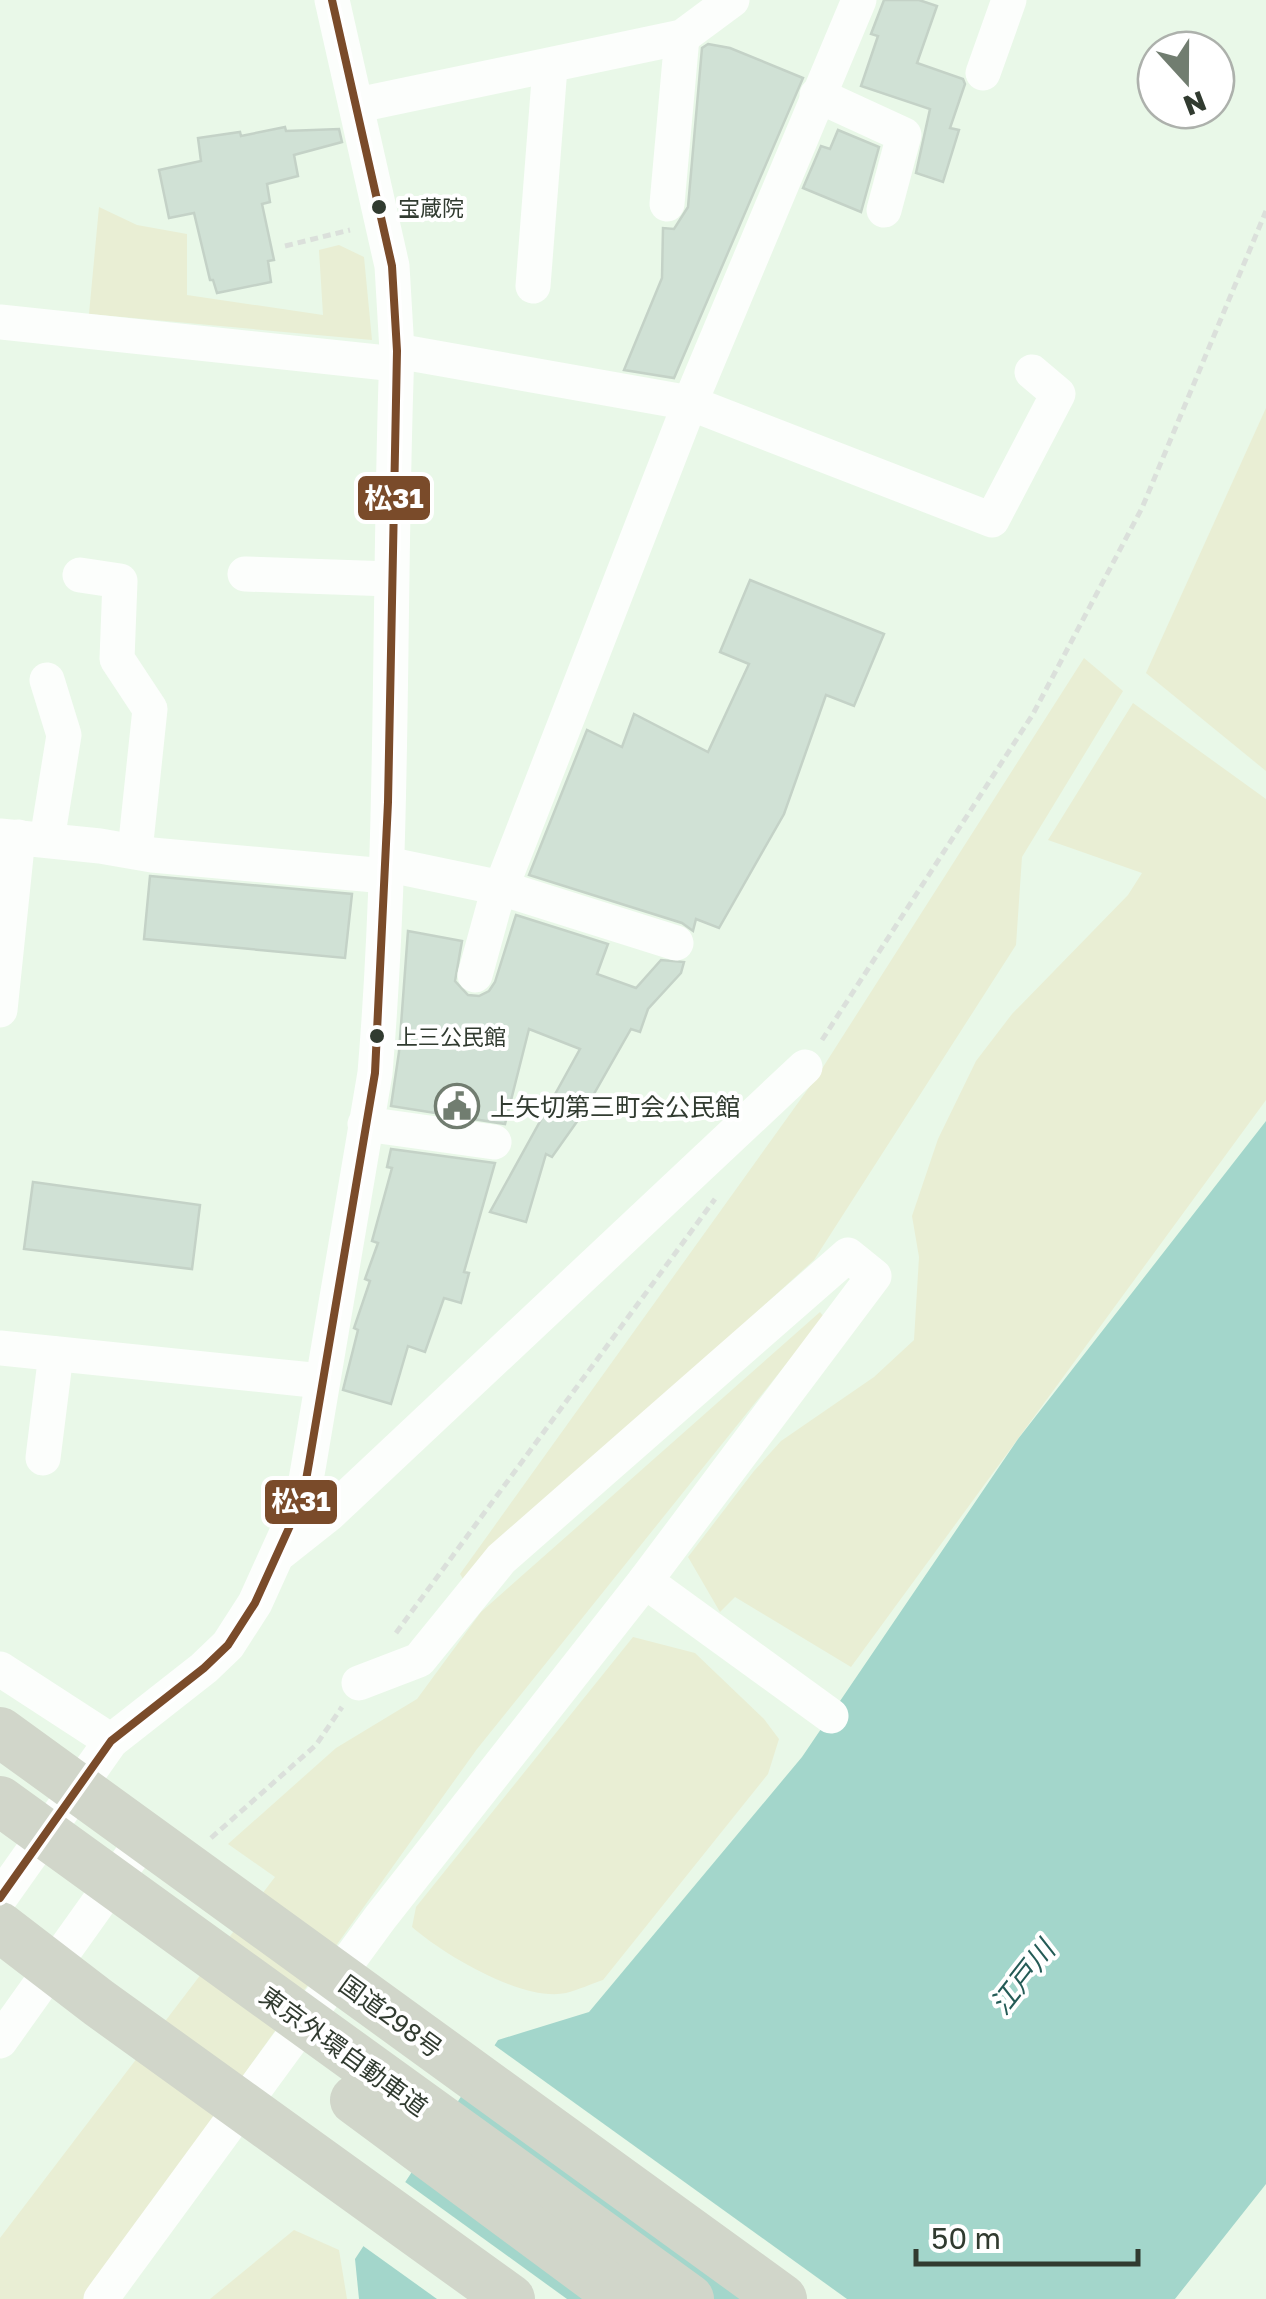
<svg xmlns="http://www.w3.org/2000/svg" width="1266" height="2299" font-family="'Golos Text','Noto Sans JP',sans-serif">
<rect width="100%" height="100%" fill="#e9f8e8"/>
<g fill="#e9eed4">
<polygon points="99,207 137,225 187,234 187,295 323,315 319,250 339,245 364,257 372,340 89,314"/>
<polygon points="1266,408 1266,771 1146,673"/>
<polygon points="1084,658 1123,691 1022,857 1016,945 814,1260 463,1579 460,1574 818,1075"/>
<polygon points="1133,703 1266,799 1266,1100 851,1667 735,1597 720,1612 688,1557 754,1471 781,1441 874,1377 914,1340 919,1257 912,1216 938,1139 976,1061 1012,1014 1128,895 1142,873 1048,840"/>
<polygon points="820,1312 824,1317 477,1749 83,2299 0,2299 0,2238 275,1877 228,1844 336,1748 417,1699 481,1612"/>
<path d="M633,1637L695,1653L764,1719L779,1739L768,1774L603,1980C591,1984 578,1990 566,1993C523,2002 444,1955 412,1927L416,1907Z"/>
<polygon points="294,2230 339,2250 347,2299 210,2299"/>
</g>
<polygon fill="#a3d6cb" points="1266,1121 1266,2184 1175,2299 359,2299 355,2259 498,2040 589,2012 802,1757 1018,1439"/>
<g fill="#e9f8e8">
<polygon points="490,2042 847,2299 741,2299 457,2092"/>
<polygon points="401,2179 567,2299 437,2299 359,2243"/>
</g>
<g fill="#d0e1d5" stroke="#c4d2c7" stroke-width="2.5">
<polygon points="884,0 919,0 937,6 917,63 963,79 965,84 950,128 959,130 943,182 916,173 930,109 861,86 878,36 871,34"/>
<polygon points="708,44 730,48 803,78 674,378 624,370 662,278 663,228 674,229 688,207 702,48"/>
<polygon points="285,127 286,131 339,129 342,142 294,155 298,176 267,184 270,202 262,204 274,260 268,261 271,282 217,293 213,280 210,280 194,213 169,218 159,170 201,161 198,138 240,132 241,136"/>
<polygon points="838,130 879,147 861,212 803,188 821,146 830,149"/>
<polygon points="750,580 884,634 854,706 826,695 784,814 719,928 696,919 693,931 682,923 529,875 587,730 622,747 634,714 708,752 749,664 720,652"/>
<polygon points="150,876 352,894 345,958 144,939"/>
<polygon points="516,915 608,944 597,974 636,988 661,960 684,962 681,973 648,1009 640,1032 631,1029 583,1113 552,1157 546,1154 526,1222 490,1212 580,1049 529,1029 505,1124 391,1106 399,1052 408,931 462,941 455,981 468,995 479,996 489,991 495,982"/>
<polygon points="391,1149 495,1163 464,1272 469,1273 461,1303 444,1298 425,1352 408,1346 391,1404 343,1390 358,1330 354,1328 370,1281 365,1279 378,1243 372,1241 392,1168 387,1167"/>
<polygon points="33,1182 200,1205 192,1269 24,1249"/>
</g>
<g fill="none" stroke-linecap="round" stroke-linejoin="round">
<g stroke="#dbe0db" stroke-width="5" stroke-dasharray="8 5" stroke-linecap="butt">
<polyline points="285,246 350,230"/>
<polyline points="822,1040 1033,714 1142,508 1266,211"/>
<polyline points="396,1633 715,1199"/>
<polyline points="211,1838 316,1745 342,1707"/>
</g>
<g stroke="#fcfefc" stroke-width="35">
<polyline points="983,73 1009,0"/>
<polyline points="817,95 904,135 884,210"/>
<polyline points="358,105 682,37 732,0"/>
<polyline points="667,204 682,37"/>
<polyline points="533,286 550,67"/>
<polyline points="0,322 396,364"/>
<polyline points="397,351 690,403 992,520 1058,394 1032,372"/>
<polyline points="245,574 391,579"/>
<polyline points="80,575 120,581 117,659 150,709 135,851"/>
<polyline points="47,680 64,735 47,840"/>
<polyline points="0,836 100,846 152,855 386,876"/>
<polyline points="386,864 501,888 676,943"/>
<polyline points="475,975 494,906 690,403 859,0"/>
<polyline points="0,1010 18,837"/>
<polyline points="365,1124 494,1142"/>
<polyline points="0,1348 322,1381"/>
<polyline points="43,1458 56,1354"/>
<polyline points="281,1552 329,1514 805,1067"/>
<polyline points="645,1581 831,1716"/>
<polyline points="0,1669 111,1741"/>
<path d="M0,1898L111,1741L204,1668L228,1645L255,1603L303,1497L309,1463L375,1073C395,833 388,591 397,351L392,266L332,0"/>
<polyline points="0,2041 146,1836"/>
<polyline points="101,2299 380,1918 645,1581 874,1276 848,1255 501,1559 419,1660 359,1683"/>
</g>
<g stroke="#d1d6ca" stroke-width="50">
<polyline points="0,1732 782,2299"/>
<polyline points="0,1801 689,2299"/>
<polyline points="0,1927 99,2003 510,2299"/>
<polyline points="355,2100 624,2299"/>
</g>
<defs>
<polyline id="bus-1" points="0,1898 111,1741 204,1668 228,1645 255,1603 303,1497 309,1463 375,1073 388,802 397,351 392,266 332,0"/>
</defs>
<use href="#bus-1" stroke="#fff" stroke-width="15"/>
<use href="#bus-1" stroke="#7a4b2a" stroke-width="8"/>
</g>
<defs>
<symbol id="civic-ring" viewBox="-11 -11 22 22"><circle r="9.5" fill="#fff" stroke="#717d70" stroke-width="1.5"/><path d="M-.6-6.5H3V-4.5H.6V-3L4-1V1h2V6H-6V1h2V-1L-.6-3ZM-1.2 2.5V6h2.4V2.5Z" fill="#717d70"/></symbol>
</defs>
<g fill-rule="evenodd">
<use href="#civic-ring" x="432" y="1081" width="50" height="50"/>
</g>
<g fill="#313b30" stroke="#fff" stroke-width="4">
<circle cx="379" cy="207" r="9"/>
<circle cx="377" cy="1036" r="9"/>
</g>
<g text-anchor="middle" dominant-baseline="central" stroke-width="8" stroke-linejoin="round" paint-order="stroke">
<g font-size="22" fill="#313b30" stroke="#fff" text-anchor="start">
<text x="398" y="207">宝蔵院</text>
<text x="396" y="1036">上三公民館</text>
</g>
<g font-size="25" fill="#313b30" stroke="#fff" text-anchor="start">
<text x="490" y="1106">上矢切第三町会公民館</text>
</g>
<g font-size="25" fill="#313b30" stroke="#fff">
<text transform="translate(391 2016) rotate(36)">国道298号</text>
<text transform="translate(344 2051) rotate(36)">東京外環自動車道</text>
</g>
<g font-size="28" font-style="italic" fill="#245b56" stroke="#fff">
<text transform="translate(1022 1977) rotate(-52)">江戸川</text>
</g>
</g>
<g stroke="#fff" stroke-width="4">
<rect x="356" y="474" width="76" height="48" rx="10" fill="#7a4b2a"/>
<rect x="263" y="1478" width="76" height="48" rx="10" fill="#7a4b2a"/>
</g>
<g font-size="28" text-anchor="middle" font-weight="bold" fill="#fff">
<text x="394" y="508">松31</text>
<text x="301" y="1511">松31</text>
</g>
<g transform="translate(1186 80) rotate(159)"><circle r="48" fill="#ffffff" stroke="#adb1ac" stroke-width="2.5"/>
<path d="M0-8L18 38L0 25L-18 38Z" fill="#717d70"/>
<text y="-15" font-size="28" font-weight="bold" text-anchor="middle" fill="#313b30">N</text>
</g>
<path d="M916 2249v15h222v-15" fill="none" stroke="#313b30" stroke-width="5"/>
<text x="931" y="2249" font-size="30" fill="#313b30" stroke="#ffffff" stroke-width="8" paint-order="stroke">50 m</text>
</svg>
